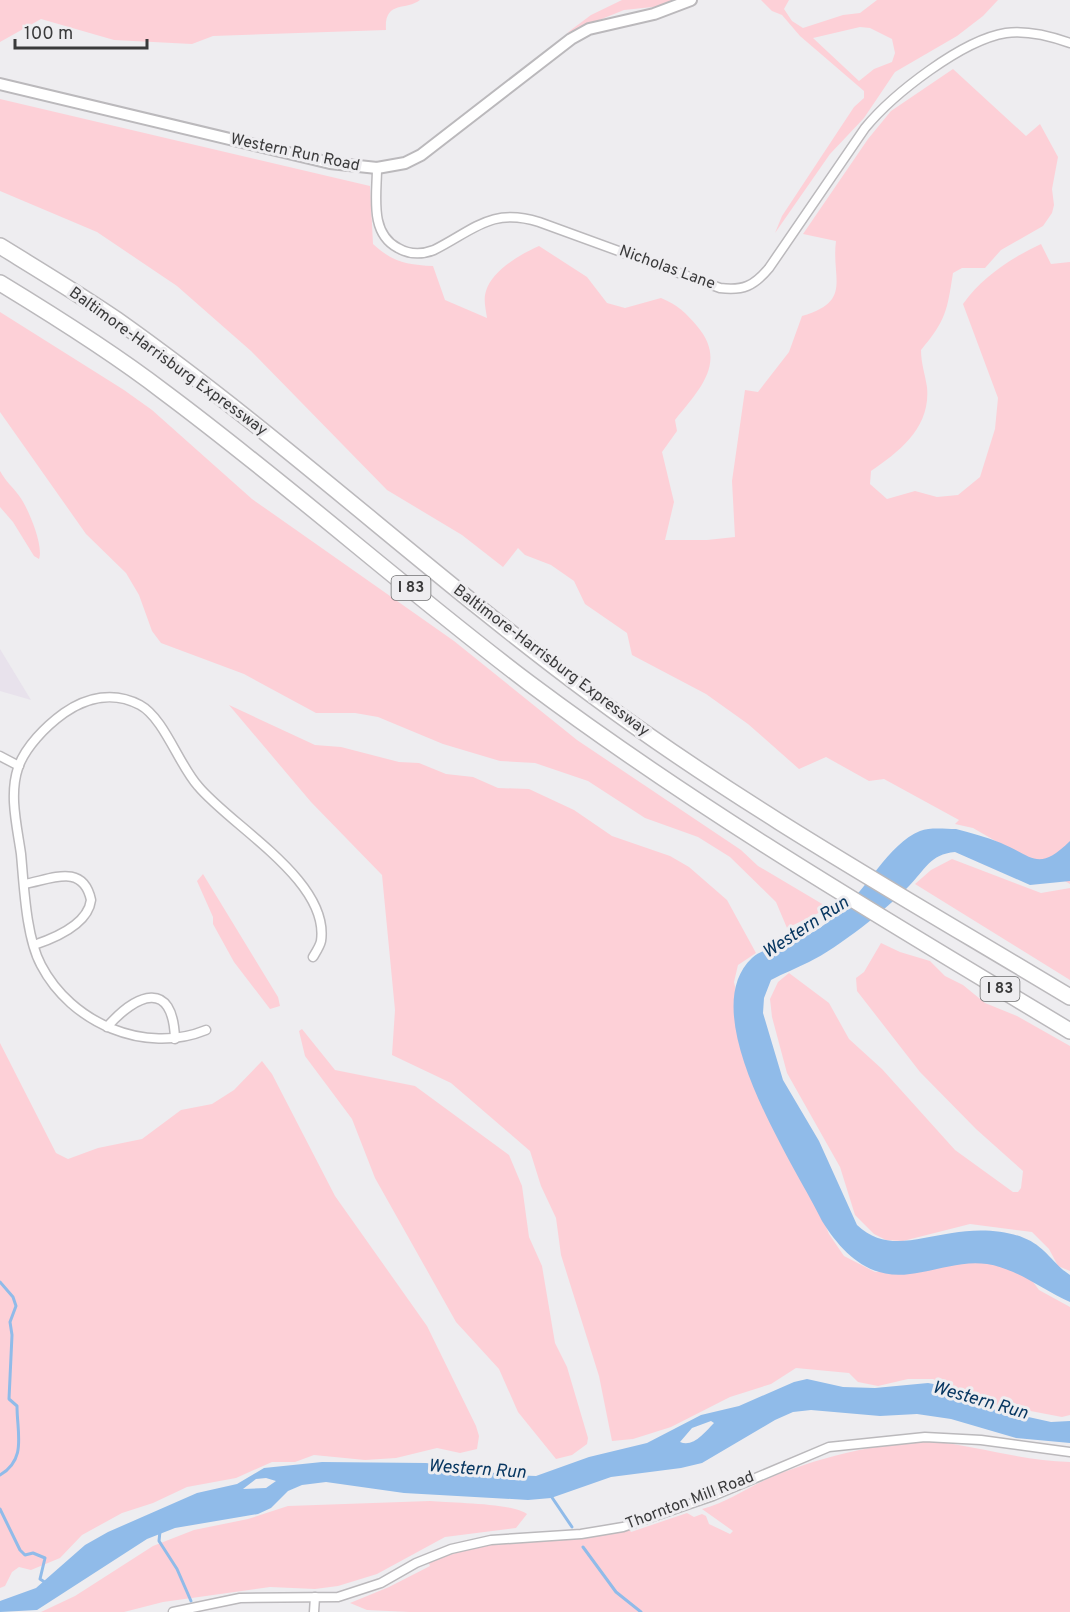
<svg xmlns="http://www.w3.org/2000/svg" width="1070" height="1612" font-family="Overpass,sans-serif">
<rect width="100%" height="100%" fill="#eeedf0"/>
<polygon fill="#e8e2ec" points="0,649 31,700 0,691"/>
<g fill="#fdd0d7" fill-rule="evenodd">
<path d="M0,0H420C406,11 384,0 386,30L213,36L192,44L114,40L41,19L0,42Z"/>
<polygon points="622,0 674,0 662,6 624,10 567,33 591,15"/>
<path d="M761,0H789L784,9L792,21L803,28L843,15L860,13L877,0H998L983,16L957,36L895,72L864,118L830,154L775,233L782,216L854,107L864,98V91L800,36L782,15L772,11ZM860,27L870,28L892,39L895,53L892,62L874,69L859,81L813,38Z"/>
<path d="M953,69L1026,136L1040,124L1058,157L1052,189L1054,205L1052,213L1043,226L1001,250L985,268H962L953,273C947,311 946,320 921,350C921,363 925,374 927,387C931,427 900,451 871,471L870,484L887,499L915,491L937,497L958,495L980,477L995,429L998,398L963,304C982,277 1011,258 1041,244L1051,264L1070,262V884L973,828L955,824L959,820L884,779L869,781L826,757L799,769L748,724L706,694L632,655L627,633L585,604L574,581L551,565L525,555L518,548L503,567L462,535L387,490L251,351L177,286L97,232L0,191V99L370,186L373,244C392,262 408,265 433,266L445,300L487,318C486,310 483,300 486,291C492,270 521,254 539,246L587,277L607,303L625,308L661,298C678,305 686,313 697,326C728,362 699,390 675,420L677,431L662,452L674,502L665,540H707L735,537L732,481L745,390L758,392L789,352L802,316C853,301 831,279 836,241L803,234L868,139L891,111Z"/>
<polygon points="0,312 124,390 152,410 252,499 454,641 577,740 741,850 758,866 829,908 787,928 776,902 730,857 698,837 645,818 588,781 535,763 500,761 443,744 378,717 355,713 316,713 244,674 161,643 152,631 139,595 126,573 86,534 0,412"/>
<path d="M0,471C6,482 13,487 20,497C28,508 44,546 39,559L34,556L13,522L0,507Z"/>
<polygon points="229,705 315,745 341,747 399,762 419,763 446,774 473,777 498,788 529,789 574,810 612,836 670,856 689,867 727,900 756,953 738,965 734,982 748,1042 829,1234 844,1256 875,1272 927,1269 971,1260 1025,1271 1039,1290 1070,1307 1070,1415 1062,1417 993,1404 933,1379 908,1379 878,1386 858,1382 849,1373 796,1368 771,1384 730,1397 671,1427 633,1439 612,1441 599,1376 561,1255 556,1218 541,1186 530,1151 451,1083 392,1055 395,1010 382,875 311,802"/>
<polygon points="952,859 1041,893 1070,888 1070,980 915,884 931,870"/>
<polygon points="203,874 278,997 280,1006 270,1009 234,962 213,924 213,917 197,881"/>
<polygon points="881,943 900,952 930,961 945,976 963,985 985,1003 1017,1016 1070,1046 1070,1271 1058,1266 1049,1249 1032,1232 970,1224 903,1241 886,1240 874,1234 855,1215 840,1167 787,1073 772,1017 770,999 778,982 789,973 829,1003 849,1039 882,1069 955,1150 1013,1192 1018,1192 1021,1188 1023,1171 976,1129 920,1072 857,991 856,978 864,972"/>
<polygon points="302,1029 335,1070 415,1086 509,1155 522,1186 529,1237 542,1266 555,1343 567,1367 588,1438 587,1444 572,1455 556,1459 518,1412 499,1369 456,1322 375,1178 352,1119 305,1056 299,1031"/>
<polygon points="0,1043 56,1153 68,1159 98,1148 142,1139 181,1110 212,1104 234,1090 262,1061 272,1074 335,1196 427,1326 476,1426 479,1436 477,1449 460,1453 437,1448 396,1458 365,1460 314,1455 295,1462 272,1462 236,1478 187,1487 153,1503 122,1513 82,1535 60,1558 31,1570 19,1567 12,1572 5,1586 0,1588"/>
<path d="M931,1441C978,1446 1022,1461 1070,1462V1612H410L367,1610L350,1603L389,1587L430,1566L428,1561L492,1543L577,1539L629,1529L631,1532L687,1513L694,1517L702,1514L706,1516L709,1524L730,1534L733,1531L702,1509C725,1503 744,1490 765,1480C811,1459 880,1442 931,1441Z"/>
<path d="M430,1501C451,1503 513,1503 527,1514L516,1528L445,1537L377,1574L338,1586L315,1589L270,1587L163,1602L124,1612H41L75,1596L153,1546L194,1530L248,1519L288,1506Z"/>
</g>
<g fill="#90bbe9" fill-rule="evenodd">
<path d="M956,829C971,833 986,837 1001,843C1034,857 1038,872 1070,841V881L1030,885L955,852C930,854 925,870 909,886C887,909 838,948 809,962C797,968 784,973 771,980L764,998L763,1013L783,1080L819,1141L857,1225C886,1252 916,1238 952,1233C974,1229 1003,1229 1024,1238C1045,1246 1053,1264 1070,1275V1302C1042,1290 1018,1269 987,1264C961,1260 936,1271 910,1274C869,1280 842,1253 822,1221C795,1165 692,1014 752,958C763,948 781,947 794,942C810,935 827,924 840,912C866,891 888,844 920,831C930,827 945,829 956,829Z"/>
<path d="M807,1379L843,1387L875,1388L928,1383L939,1385L987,1408L1051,1422L1070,1421V1443L1016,1438L951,1419L917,1414L880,1416L811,1410L793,1412L775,1420L702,1463L681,1468L611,1477L551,1498L528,1500L404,1493L326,1482L302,1485L288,1491L271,1508L258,1514L175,1528L147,1539L37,1610L0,1612V1601L36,1588L85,1545L108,1532L197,1493L237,1484L264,1468L322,1462L426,1463L509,1475L536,1476L589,1457L647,1443L701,1415L739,1406L794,1382ZM711,1421L714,1423C705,1432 693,1448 680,1442L692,1428ZM266,1478L276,1481L266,1488L243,1489L256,1479Z"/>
</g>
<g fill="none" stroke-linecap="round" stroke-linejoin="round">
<g stroke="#90bbe9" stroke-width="3">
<path d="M0,1282L13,1297L16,1306L10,1322L12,1335L9,1399L17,1406C17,1434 27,1459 0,1475"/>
<polyline points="551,1496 572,1527"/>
<polyline points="0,1509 20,1550 25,1555 33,1553 45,1558 40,1579 46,1583"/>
<polyline points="160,1531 159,1541 177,1569 191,1601"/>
<polyline points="583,1547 616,1592 641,1612"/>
</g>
<defs>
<g id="minor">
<path d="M377,168C377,195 369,233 398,248C410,255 421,255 434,250C474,230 491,207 539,222L720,288C743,291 754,286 769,268L865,128C893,94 962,40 1006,33C1028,30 1050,36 1070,43"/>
<polyline points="0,756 19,766"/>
<path d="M25,884C52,879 83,863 91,900C88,924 55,938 34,945"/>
<path d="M107,1027C136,994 173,978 175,1039"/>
<path d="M206,1030C145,1055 71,1023 41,965C26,937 24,886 21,854C17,826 9,795 18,768C25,747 46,726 64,713C87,697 114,691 140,705C164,718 179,765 198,786C231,826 330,881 321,941C320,946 316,952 313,957"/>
<polyline points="173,1612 240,1598 338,1597 381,1583 416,1563 451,1549 491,1540 581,1534 623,1527 713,1496 829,1447 925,1437 981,1440 1070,1452"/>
<polyline points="314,1612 315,1597"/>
</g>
<polyline id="tertiary" points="0,84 330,163 377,168 405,163 421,155 571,39 589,29 654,14 691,0"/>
<g id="motorway">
<path d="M0,246C39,270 79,294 117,320C282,437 430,575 592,695C743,807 909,900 1070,997"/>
<path d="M0,283C56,317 112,352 164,392C289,485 405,589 529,683C701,812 886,920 1070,1031"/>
</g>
</defs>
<use href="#minor" stroke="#bbb9bc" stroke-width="11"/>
<use href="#tertiary" stroke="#bbb9bc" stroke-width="14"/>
<use href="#motorway" stroke="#bbb9bc" stroke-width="18"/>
<use href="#minor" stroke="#fff" stroke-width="8"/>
<use href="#tertiary" stroke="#fff" stroke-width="10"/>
<use href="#motorway" stroke="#fff" stroke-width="15"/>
</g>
<g text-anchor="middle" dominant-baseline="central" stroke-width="6" stroke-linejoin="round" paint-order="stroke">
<g fill="#eeedf0" stroke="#707071" stroke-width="1.5">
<rect x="391.5" y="576" width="39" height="24" rx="4.5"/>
<rect x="980.5" y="977" width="39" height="24" rx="4.5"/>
</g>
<g font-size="15" font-weight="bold" fill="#3a3a3b">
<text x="411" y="588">I 83</text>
<text x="1000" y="989">I 83</text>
</g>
<g font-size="16" fill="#3a3a3b" stroke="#eeedf0">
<text transform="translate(295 153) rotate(12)">Western Run Road</text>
<text transform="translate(667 268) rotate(20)">Nicholas Lane</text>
<text transform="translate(168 362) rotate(36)">Baltimore-Harrisburg Expressway</text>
<text transform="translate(551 661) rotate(37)">Baltimore-Harrisburg Expressway</text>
<text transform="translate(690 1501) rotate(-21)">Thornton Mill Road</text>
</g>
<g font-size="18" font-style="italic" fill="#083761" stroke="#eeedf0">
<text transform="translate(806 928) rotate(-33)">Western Run</text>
<text transform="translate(980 1401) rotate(16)">Western Run</text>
<text transform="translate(477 1470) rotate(4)">Western Run</text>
</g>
</g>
<path d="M15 39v9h132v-9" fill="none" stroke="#3a3a3b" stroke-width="3"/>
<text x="24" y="39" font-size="18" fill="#3a3a3b" stroke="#eeedf0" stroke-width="4.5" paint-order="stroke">100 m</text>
</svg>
